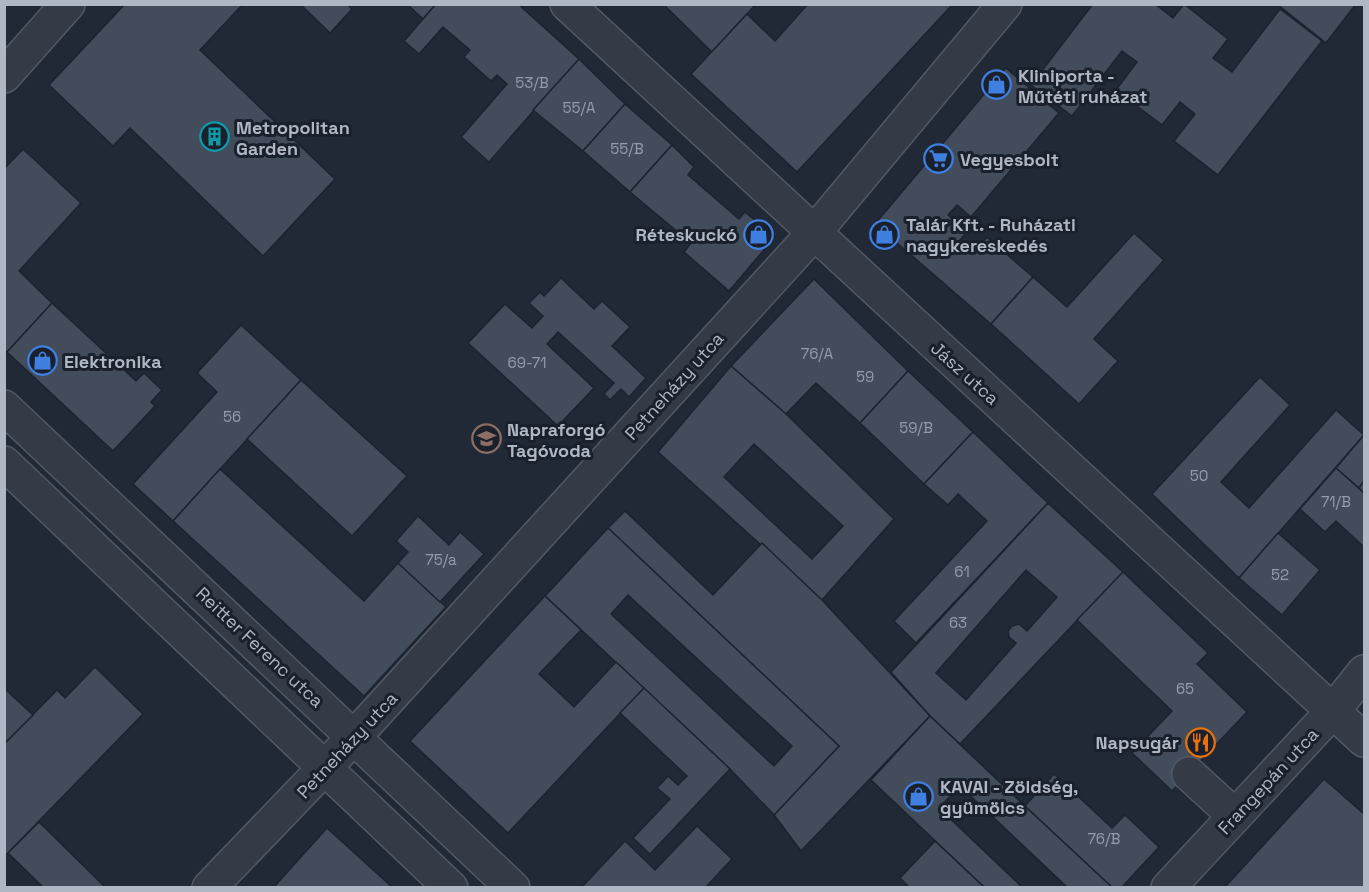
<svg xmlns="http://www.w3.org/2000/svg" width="1369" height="892" font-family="'Space Grotesk',sans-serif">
<rect width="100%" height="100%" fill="#212937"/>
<g fill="#424c5b" stroke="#1c232e" stroke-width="1.5" fill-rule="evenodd">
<polygon points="125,4 243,4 200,50 335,179 263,256 130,128 113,146 49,85"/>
<polygon points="300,4 347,4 352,9 330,33"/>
<polygon points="407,4 436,4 423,19"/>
<polygon points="436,4 518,4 579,59 489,162 461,137 507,84 497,75 491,81 464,57 470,50 443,27 419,54 404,41"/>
<polygon points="663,4 756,4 712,52"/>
<polygon points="808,4 953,4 797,172 691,74 747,14 775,41"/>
<polygon points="1093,4 1155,4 1173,18 1184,4 1228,39 1213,58 1232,72 1280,9 1322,41 1218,175 1174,141 1195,114 1180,102 1162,125 1116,90 1137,62 1122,51 1072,116 1031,85"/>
<polygon points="1277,4 1356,4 1326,43"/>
<polygon points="579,59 625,104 583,151 533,110"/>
<polygon points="1006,68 1059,113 971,217 957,205 948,215 968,231 959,241 973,253 987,237 1033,277 991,324 875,224"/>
<polygon points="625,104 672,145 630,192 583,151"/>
<polygon points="672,145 694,167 688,175 739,219 745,212 775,237 729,291 684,252 691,243 630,192"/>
<polygon points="23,149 81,203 19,271 52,303 7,352 4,350 4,169"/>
<polygon points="1134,233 1164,260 1094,339 1118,361 1079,404 991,324 1033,277 1067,307"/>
<polygon points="561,278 594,309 602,301 630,327 612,346 646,378 629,397 621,389 610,400 604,394 614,383 558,332 547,344 594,388 558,426 468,343 505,304 532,328 543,316 529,303 540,292 544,296"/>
<polygon points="814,279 908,371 860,423 816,383 786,414 731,366"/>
<polygon points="52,303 136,381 144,373 162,390 151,402 155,406 113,451 7,352"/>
<polygon points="241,325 301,380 173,521 133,484 217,392 197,373"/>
<path d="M731,366L786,414L894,519L822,600L658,452ZM754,444L843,526L812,559L724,477Z"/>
<polygon points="908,371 973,432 924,484 860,423"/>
<polygon points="1260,377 1290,405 1221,482 1249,508 1336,410 1364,435 1239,578 1152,494"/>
<polygon points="301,380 407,476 352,536 247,439"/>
<polygon points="973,432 1048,503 916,643 894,621 987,521 958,494 948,505 924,484"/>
<polygon points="1364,435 1364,481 1359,488 1336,468"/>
<polygon points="1336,468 1364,493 1364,547 1336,521 1325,532 1300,509"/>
<polygon points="220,469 364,601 398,563 446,607 364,696 173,521"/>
<polygon points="1364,481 1364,493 1359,488"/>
<path d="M1048,503L1123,572L960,744L930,716L891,672ZM1026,570L1057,597L1027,631L1019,624L1012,626L1008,631L1009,637L1016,643L966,700L936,673Z"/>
<polygon points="625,511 713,595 762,543 822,600 930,716 801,851 774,815 839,746 608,528"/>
<polygon points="418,516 449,545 460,532 484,554 440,602 398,563 408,552 396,541"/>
<path d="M608,528L839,746L774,815L730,769L545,596ZM628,595L792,746L774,766L611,614Z"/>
<polygon points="1278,533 1320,570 1282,615 1239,578"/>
<polygon points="1123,572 1208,653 1197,664 1247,712 1172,791 1132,753 1172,711 1077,620"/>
<polygon points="545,596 581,630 539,674 574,707 616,662 644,688 508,833 410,741"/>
<polygon points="95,667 143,714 4,857 4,744 57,690 65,698"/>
<polygon points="4,688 33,715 4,744"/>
<polygon points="644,688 730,769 650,854 633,838 670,799 657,788 668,776 678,785 687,776 620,713"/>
<polygon points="930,716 1025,806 1113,888 1068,888 960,786 939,808 1023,888 985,888 871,780"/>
<polygon points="1054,774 1112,828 1125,815 1159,847 1121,888 1113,888 1025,806"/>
<polygon points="1324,779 1364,814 1364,888 1224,888"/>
<polygon points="39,822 106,888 44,888 8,853"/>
<polygon points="697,826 732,859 705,888 581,888 625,841 655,870"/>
<polygon points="327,828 393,888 273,888"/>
<polygon points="935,841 985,888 910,888 900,878"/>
</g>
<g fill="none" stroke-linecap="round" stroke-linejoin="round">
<defs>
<g id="minor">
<polyline points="567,4 1364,740"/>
<polyline points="4,76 68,4"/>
<polyline points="4,407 513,888"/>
<polyline points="4,463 451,888"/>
<polyline points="1189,774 1235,816"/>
<polyline points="209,888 355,736 813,234 1005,4"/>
<polyline points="1168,888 1333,711 1364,672"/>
</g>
</defs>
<use href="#minor" stroke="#525965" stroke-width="36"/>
<use href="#minor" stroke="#343b47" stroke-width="33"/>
</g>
<defs>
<symbol id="shop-ring" viewBox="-11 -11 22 22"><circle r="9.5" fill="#1a212c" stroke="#3f7fe0" stroke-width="1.5"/><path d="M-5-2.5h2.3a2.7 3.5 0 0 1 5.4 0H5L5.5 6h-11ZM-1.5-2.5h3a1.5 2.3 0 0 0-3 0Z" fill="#3f7fe0"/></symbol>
<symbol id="building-ring" viewBox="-11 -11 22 22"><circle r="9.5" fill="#1a212c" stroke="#0f9aa8" stroke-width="1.5"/><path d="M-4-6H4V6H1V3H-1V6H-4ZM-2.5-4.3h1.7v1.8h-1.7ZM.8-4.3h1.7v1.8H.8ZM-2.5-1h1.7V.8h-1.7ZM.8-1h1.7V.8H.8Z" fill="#0f9aa8"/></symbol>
<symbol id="supermarket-ring" viewBox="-11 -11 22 22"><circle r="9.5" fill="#1a212c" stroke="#3f7fe0" stroke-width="1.5"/><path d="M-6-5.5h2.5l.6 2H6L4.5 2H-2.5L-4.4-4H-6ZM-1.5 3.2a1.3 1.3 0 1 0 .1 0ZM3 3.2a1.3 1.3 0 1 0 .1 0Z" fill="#3f7fe0"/></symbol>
<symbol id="school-ring" viewBox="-11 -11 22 22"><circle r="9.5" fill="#1a212c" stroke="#8d6e63" stroke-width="1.5"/><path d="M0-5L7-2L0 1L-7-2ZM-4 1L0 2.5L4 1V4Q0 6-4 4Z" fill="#8d6e63"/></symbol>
<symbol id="restaurant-ring" viewBox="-11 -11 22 22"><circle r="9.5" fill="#1a212c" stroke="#e8710a" stroke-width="1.5"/><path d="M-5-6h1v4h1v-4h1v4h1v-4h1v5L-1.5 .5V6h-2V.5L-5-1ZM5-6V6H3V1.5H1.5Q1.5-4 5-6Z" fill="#e8710a"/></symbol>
</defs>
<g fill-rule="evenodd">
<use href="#shop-ring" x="980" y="68" width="33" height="33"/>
<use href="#building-ring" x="198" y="120" width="33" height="33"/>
<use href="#supermarket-ring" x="922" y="142" width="33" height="33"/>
<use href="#shop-ring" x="742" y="218" width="33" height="33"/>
<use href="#shop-ring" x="868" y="218" width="33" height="33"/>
<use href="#shop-ring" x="26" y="344" width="33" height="33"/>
<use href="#school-ring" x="470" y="422" width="33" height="33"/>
<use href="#restaurant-ring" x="1184" y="726" width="33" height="33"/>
<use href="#shop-ring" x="902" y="780" width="33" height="33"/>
</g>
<g text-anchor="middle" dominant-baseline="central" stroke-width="6" stroke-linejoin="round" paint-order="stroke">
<g font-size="15" fill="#949caa">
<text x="532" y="82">53/B</text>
<text x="579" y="107">55/A</text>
<text x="627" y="148">55/B</text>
<text x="817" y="353">76/A</text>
<text x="527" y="362">69-71</text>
<text x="865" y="376">59</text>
<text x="232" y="416">56</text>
<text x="916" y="427">59/B</text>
<text x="1199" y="475">50</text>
<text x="1336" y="501">71/B</text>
<text x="441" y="559">75/a</text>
<text x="962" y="571">61</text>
<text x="1280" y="574">52</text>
<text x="958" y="622">63</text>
<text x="1185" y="688">65</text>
<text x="1104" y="838">76/B</text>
</g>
<g font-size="18" font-weight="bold" fill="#afb6c4" stroke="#1a212c" text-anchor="start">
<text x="1018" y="75">Kliniporta -<tspan x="1018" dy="21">Műtéti ruházat</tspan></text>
<text x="236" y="127">Metropolitan<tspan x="236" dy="21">Garden</tspan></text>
<text x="960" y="159">Vegyesbolt</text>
<text x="906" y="224">Talár Kft. - Ruházati<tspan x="906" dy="21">nagykereskedés</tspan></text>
<text x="737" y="234" text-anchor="end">Réteskuckó</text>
<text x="64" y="361">Elektronika</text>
<text x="507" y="429">Napraforgó<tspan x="507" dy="21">Tagóvoda</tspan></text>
<text x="1179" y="742" text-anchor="end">Napsugár</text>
<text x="940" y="786">KAVAI - Zöldség,<tspan x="940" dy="21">gyümölcs</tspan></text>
</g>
<g font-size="18" fill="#afb6c4" stroke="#1a212c">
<text transform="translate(965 373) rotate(42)">Jász utca</text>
<text transform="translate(674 386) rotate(-48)">Petneházy utca</text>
<text transform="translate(260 647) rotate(43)">Reitter Ferenc utca</text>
<text transform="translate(347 745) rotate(-47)">Petneházy utca</text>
<text transform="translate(1268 781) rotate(-47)">Frangepán utca</text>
</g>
</g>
<rect width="1369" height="892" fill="none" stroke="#afb6c4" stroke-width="12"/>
</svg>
